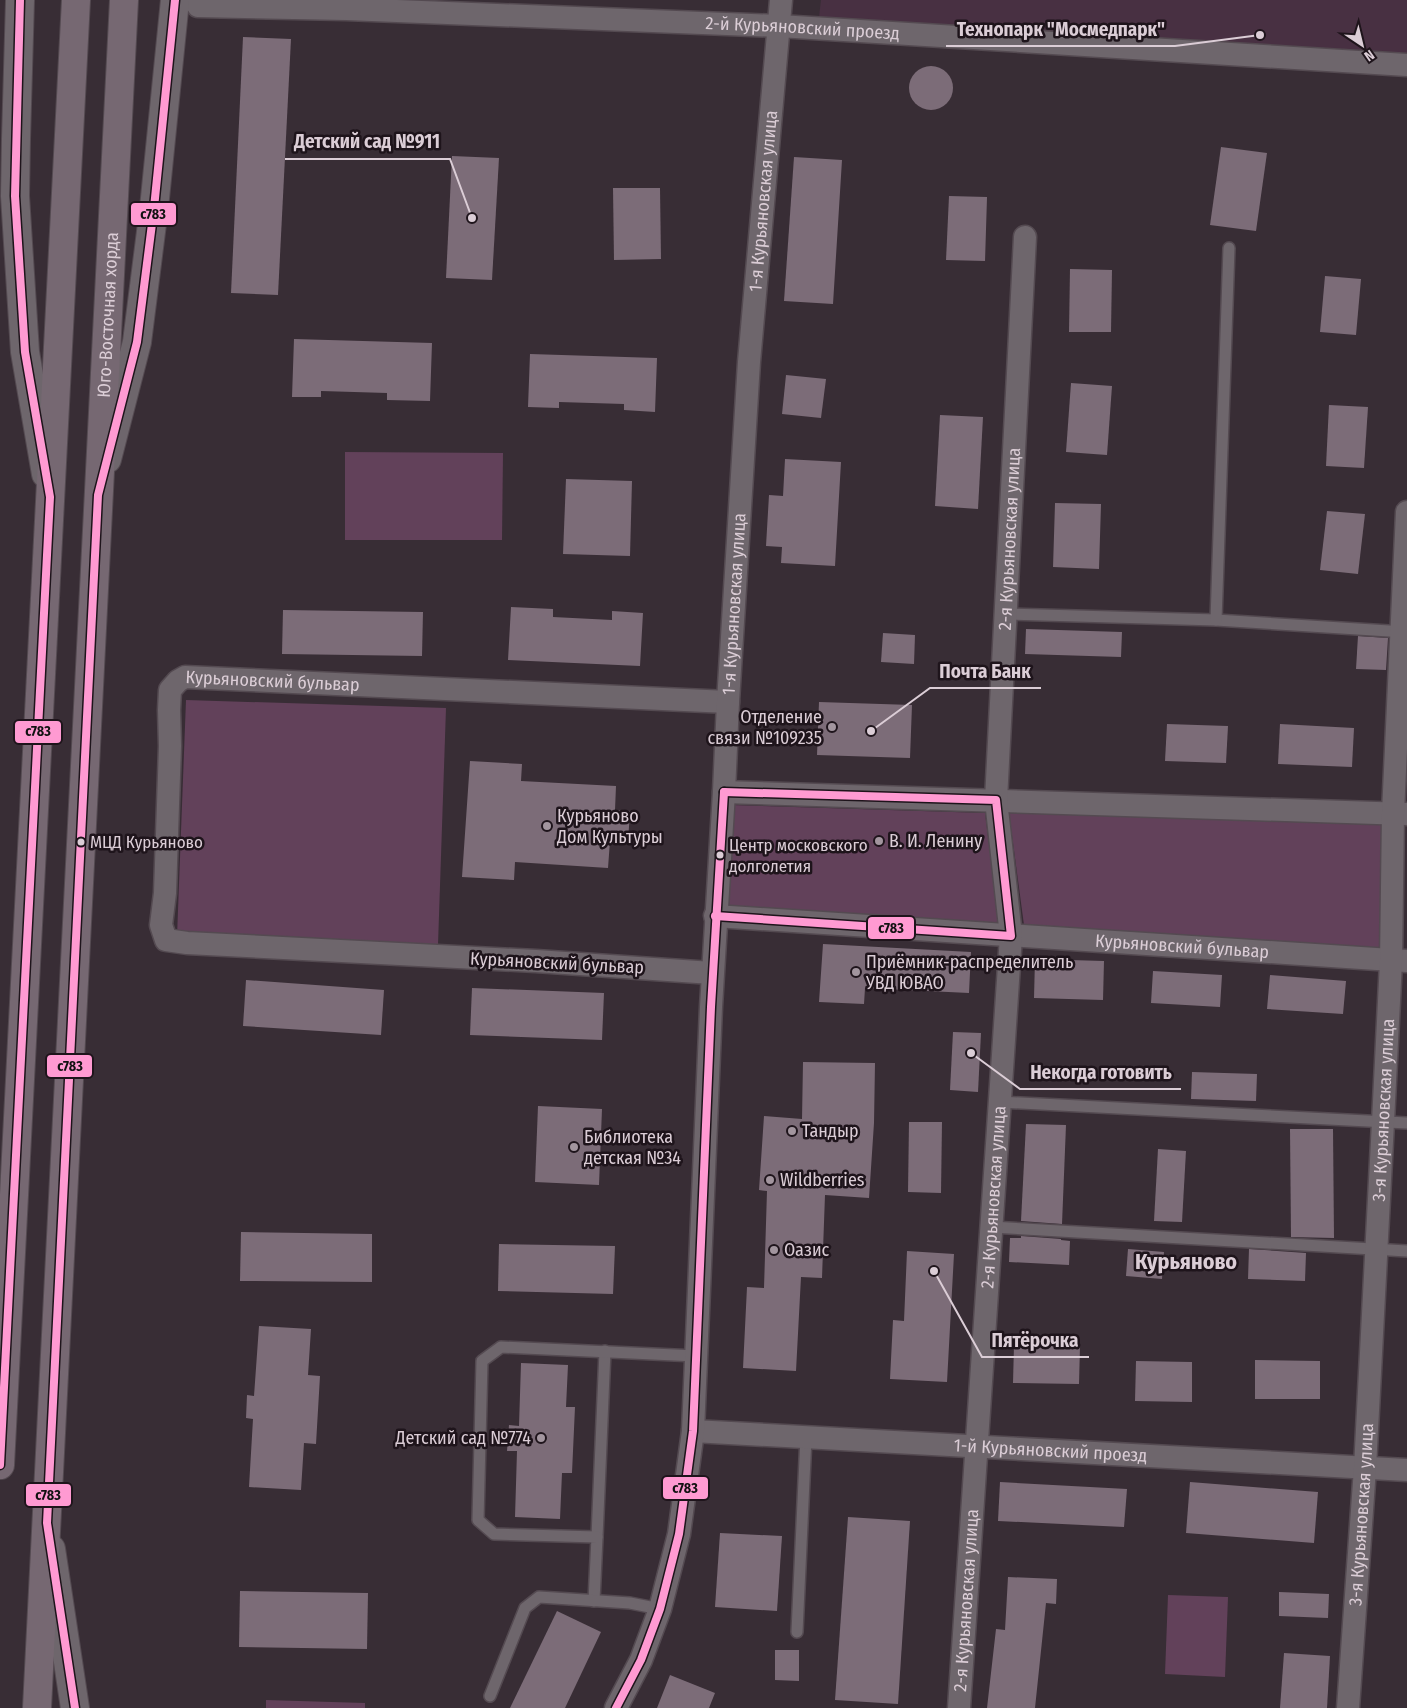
<svg xmlns="http://www.w3.org/2000/svg" width="1407" height="1708" font-family="'Fira Sans Condensed',sans-serif">
<rect width="100%" height="100%" fill="#382d35"/>
<polygon fill="#483042" points="821,0 1407,0 1407,53 819,17"/>
<g fill="#62415a">
<polygon points="345,452 503,453 502,540 345,540"/>
<polygon points="186,700 446,708 438,945 177,937"/>
<polygon points="730,805 985,813 999,925 724,905"/>
<polygon points="1009,813 1382,823 1380,950 1024,925"/>
<polygon points="1168,1595 1228,1597 1225,1677 1165,1674"/>
<polygon points="266,1700 365,1703 365,1708 266,1708"/>
</g>
<g fill="#7c6c78">
<polygon points="243,37 291,39 278,295 231,293"/>
<circle cx="931" cy="88" r="22"/>
<polygon points="1221,147 1267,153 1256,231 1210,225"/>
<polygon points="452,156 499,158 492,280 446,278"/>
<polygon points="794,157 842,160 833,304 784,301"/>
<polygon points="613,188 660,188 661,259 614,260"/>
<polygon points="949,196 987,197 985,261 946,260"/>
<polygon points="1070,269 1112,270 1111,332 1069,332"/>
<polygon points="1325,276 1361,279 1356,335 1320,332"/>
<polygon points="294,339 432,343 430,401 387,400 387,393 321,391 321,397 292,397"/>
<polygon points="530,354 657,358 655,412 624,410 624,404 559,402 559,408 528,407"/>
<polygon points="786,375 826,379 821,418 782,414"/>
<polygon points="1071,383 1112,386 1107,455 1066,452"/>
<polygon points="1329,405 1368,407 1364,468 1326,466"/>
<polygon points="940,415 983,417 978,509 935,506"/>
<polygon points="785,459 841,462 835,566 781,563 782,547 766,546 769,495 783,496"/>
<polygon points="566,479 632,481 630,556 563,554"/>
<polygon points="1055,503 1101,504 1099,569 1053,567"/>
<polygon points="1327,511 1365,514 1358,574 1320,570"/>
<polygon points="511,607 553,609 553,617 612,620 612,611 643,613 640,666 508,660"/>
<polygon points="283,610 423,612 422,656 282,654"/>
<polygon points="1026,629 1122,632 1121,657 1025,654"/>
<polygon points="883,633 915,635 914,664 881,662"/>
<polygon points="1358,636 1388,638 1386,670 1356,669"/>
<polygon points="819,702 912,705 910,758 817,755"/>
<polygon points="1167,724 1228,726 1226,763 1165,761"/>
<polygon points="1280,724 1354,728 1352,767 1278,764"/>
<polygon points="470,761 522,764 521,781 616,786 615,810 630,811 628,842 610,841 608,868 515,862 514,880 462,877"/>
<polygon points="823,944 971,952 969,993 865,988 864,1004 819,1002"/>
<polygon points="1035,959 1104,961 1103,1000 1034,998"/>
<polygon points="1153,971 1222,975 1220,1007 1151,1003"/>
<polygon points="1270,975 1346,981 1343,1014 1267,1009"/>
<polygon points="246,980 384,990 381,1035 243,1026"/>
<polygon points="472,988 604,993 602,1040 470,1035"/>
<polygon points="953,1032 981,1033 978,1092 950,1090"/>
<polygon points="803,1062 875,1063 874,1123 869,1198 825,1195 822,1278 801,1277 796,1371 743,1368 747,1287 764,1288 767,1191 759,1190 764,1116 802,1119"/>
<polygon points="1192,1072 1257,1074 1256,1101 1191,1099"/>
<polygon points="538,1106 602,1109 599,1185 535,1182"/>
<polygon points="909,1122 942,1122 941,1193 908,1192"/>
<polygon points="1026,1124 1066,1125 1062,1224 1021,1221"/>
<polygon points="1290,1129 1333,1129 1334,1238 1291,1237"/>
<polygon points="1158,1149 1186,1151 1182,1222 1154,1221"/>
<polygon points="241,1232 372,1234 372,1282 240,1281"/>
<polygon points="1021,1236 1061,1239 1061,1240 1070,1241 1069,1265 1009,1262 1010,1238 1021,1238"/>
<polygon points="499,1244 615,1246 613,1294 498,1291"/>
<polygon points="1128,1249 1164,1252 1162,1279 1126,1276"/>
<polygon points="1249,1249 1306,1253 1305,1281 1248,1279"/>
<polygon points="907,1251 954,1254 947,1382 890,1379 893,1320 904,1321"/>
<polygon points="259,1326 311,1329 308,1375 320,1376 316,1444 304,1443 301,1490 249,1487 253,1419 246,1418 247,1395 254,1396"/>
<polygon points="1014,1345 1080,1346 1079,1384 1013,1383"/>
<polygon points="1255,1360 1320,1361 1320,1399 1255,1399"/>
<polygon points="1136,1361 1192,1362 1192,1402 1135,1401"/>
<polygon points="521,1363 568,1365 566,1407 575,1407 572,1473 562,1473 560,1519 515,1517 517,1451 507,1451 509,1425 519,1426"/>
<polygon points="1000,1482 1127,1489 1124,1527 998,1521"/>
<polygon points="1190,1482 1318,1492 1314,1543 1186,1533"/>
<polygon points="848,1517 910,1521 898,1704 835,1700"/>
<polygon points="720,1533 782,1536 777,1611 715,1607"/>
<polygon points="1008,1577 1057,1579 1056,1604 1046,1603 1035,1708 987,1708 996,1629 1005,1630"/>
<polygon points="240,1591 368,1593 367,1649 239,1647"/>
<polygon points="1279,1592 1329,1594 1328,1618 1279,1616"/>
<polygon points="557,1611 601,1632 565,1708 510,1708"/>
<polygon points="775,1650 799,1650 799,1681 775,1680"/>
<polygon points="1284,1653 1330,1656 1327,1708 1280,1708"/>
<polygon points="670,1675 715,1693 709,1708 657,1708"/>
</g>
<g fill="none" stroke-linecap="round" stroke-linejoin="round">
<defs>
<g id="service">
<polyline points="1006,614 1216,620 1405,632"/>
<polyline points="1216,620 1229,248"/>
<polyline points="1000,1102 1407,1123"/>
<polyline points="991,1227 1407,1251"/>
<polyline points="597,1537 605,1351"/>
<polyline points="594,1601 597,1537 494,1534 478,1520 482,1361 501,1347 696,1356"/>
<polyline points="797,1632 806,1437"/>
<polyline points="490,1696 525,1608 539,1597 630,1603 660,1609"/>
</g>
<g id="minor">
<path id="s1" d="M198,6L346,9L779,26L1407,65"/>
<polyline points="724,792 1407,814"/>
<path id="s2" d="M715,916L1407,961"/>
<path id="s3" d="M712,973L536,961L187,943L166,940L161,925L165,893L170,746L169,710L170,690L178,681L185,677L728,702"/>
<path id="s4" d="M693,1431L1407,1470"/>
<path id="s5" d="M616,1708L641,1660L660,1609L679,1534L693,1431L711,1007L724,792L728,702L749,362L781,0"/>
<path id="s6" d="M959,1708L1011,936L996,800L1025,237"/>
<path id="s7" d="M1348,1708L1365,1468L1383,1122L1391,961L1393,813L1407,512"/>
</g>
<g id="tertiary">
<polyline points="20,0 16,139 15,196 25,352 46,474"/>
<polyline points="107,459 137,342 154,208 175,0"/>
<polyline points="51,1549 75,1708"/>
</g>
<g id="primary">
<polyline points="0,1465 76,0"/>
<path id="s8" d="M37,1708L124,0"/>
</g>
</defs>
<use href="#service" stroke="#544a51" stroke-width="14"/>
<use href="#minor" stroke="#544a51" stroke-width="25"/>
<use href="#tertiary" stroke="#544a51" stroke-width="30"/>
<use href="#primary" stroke="#544a51" stroke-width="30"/>
<use href="#service" stroke="#6e666c" stroke-width="11"/>
<use href="#minor" stroke="#6e666c" stroke-width="22"/>
<use href="#tertiary" stroke="#6e666c" stroke-width="28"/>
<use href="#primary" stroke="#766872" stroke-width="28"/>
<defs>
<g id="bus-1">
<polyline points="715,916 1011,936 996,800 724,792"/>
<polyline points="0,1465 50,497 25,352 15,196 20,0"/>
<polyline points="75,1708 47,1523 98,495 137,342 154,208 175,0"/>
<polyline points="616,1708 641,1660 660,1609 679,1534 693,1431 711,1007 724,792"/>
</g>
</defs>
<use href="#bus-1" stroke="#1e141b" stroke-width="11"/>
<use href="#bus-1" stroke="#ff9ad2" stroke-width="8"/>
</g>
<g fill="#a2959e" stroke="#1e141b" stroke-width="2">
<circle cx="832" cy="727" r="5"/>
<circle cx="547" cy="826" r="5"/>
<circle cx="879" cy="841" r="5"/>
<circle cx="856" cy="972" r="5"/>
<circle cx="792" cy="1131" r="5"/>
<circle cx="574" cy="1147" r="5"/>
<circle cx="770" cy="1180" r="5"/>
<circle cx="774" cy="1250" r="5"/>
<circle cx="541" cy="1438" r="5"/>
</g>
<g fill="#dbcdd6" stroke="#1e141b" stroke-width="2">
<circle cx="81" cy="842" r="4.5"/>
<circle cx="720" cy="855" r="4.5"/>
</g>
<g text-anchor="middle" dominant-baseline="central" stroke-width="5" stroke-linejoin="round" paint-order="stroke">
<g font-size="17" fill="#dbcdd6" stroke="#1e141b" text-anchor="start">
<text x="90" y="842">МЦД Курьяново</text>
<text x="729" y="845">Центр московского<tspan x="729" dy="21">долголетия</tspan></text>
</g>
<g font-size="18" fill="#dbcdd6" stroke="#1e141b">
<text stroke="none"><textPath href="#s1" startOffset="605">2-й Курьяновский проезд</textPath></text>
<text stroke="none"><textPath href="#s5" startOffset="1522">1-я Курьяновская улица</textPath></text>
<text stroke="none"><textPath href="#s8" startOffset="1395">Юго-Восточная хорда</textPath></text>
<text stroke="none"><textPath href="#s6" startOffset="1172">2-я Курьяновская улица</textPath></text>
<text stroke="none"><textPath href="#s5" startOffset="1118">1-я Курьяновская улица</textPath></text>
<text stroke="none"><textPath href="#s3" startOffset="906">Курьяновский бульвар</textPath></text>
<text stroke="none"><textPath href="#s2" startOffset="468">Курьяновский бульвар</textPath></text>
<text transform="translate(557 963) rotate(3)">Курьяновский бульвар</text>
<text stroke="none"><textPath href="#s7" startOffset="599">3-я Курьяновская улица</textPath></text>
<text stroke="none"><textPath href="#s6" startOffset="512">2-я Курьяновская улица</textPath></text>
<text stroke="none"><textPath href="#s4" startOffset="358">1-й Курьяновский проезд</textPath></text>
<text stroke="none"><textPath href="#s7" startOffset="194">3-я Курьяновская улица</textPath></text>
<text stroke="none"><textPath href="#s6" startOffset="108">2-я Курьяновская улица</textPath></text>
</g>
<g font-size="18" fill="#dbcdd6" stroke="#1e141b" text-anchor="start">
<text x="822" y="717" text-anchor="end">Отделение<tspan x="822" dy="21">связи №109235</tspan></text>
<text x="557" y="816">Курьяново<tspan x="557" dy="21">Дом Культуры</tspan></text>
<text x="889" y="841">В. И. Ленину</text>
<text x="866" y="962">Приёмник-распределитель<tspan x="866" dy="21">УВД ЮВАО</tspan></text>
<text x="802" y="1131">Тандыр</text>
<text x="584" y="1137">Библиотека<tspan x="584" dy="21">детская №34</tspan></text>
<text x="780" y="1180">Wildberries</text>
<text x="784" y="1250">Оазис</text>
<text x="531" y="1438" text-anchor="end">Детский сад №774</text>
</g>
<g font-size="22" font-weight="bold" fill="#dbcdd6" stroke="#1e141b">
<text x="1186" y="1261">Курьяново</text>
</g>
</g>
<path fill="none" stroke="#dbcdd6" stroke-width="2" d="M1260 35L1175 46H946M472 218L450 159H285M871 731L930 688H1041M971 1053L1020 1089H1181M934 1271L982 1357H1089"/>
<g fill="#dbcdd6" stroke="#1e141b" stroke-width="2">
<circle cx="1260" cy="35" r="5"/>
<circle cx="472" cy="218" r="5"/>
<circle cx="871" cy="731" r="5"/>
<circle cx="971" cy="1053" r="5"/>
<circle cx="934" cy="1271" r="5"/>
</g>
<g font-size="19" text-anchor="middle" font-weight="bold" fill="#dbcdd6" stroke="#1e141b" stroke-width="5" stroke-linejoin="round" paint-order="stroke">
<text x="1061" y="36">Технопарк "Мосмедпарк"</text>
<text x="367" y="148">Детский сад №911</text>
<text x="985" y="678">Почта Банк</text>
<text x="1101" y="1079">Некогда готовить</text>
<text x="1035" y="1347">Пятёрочка</text>
</g>
<g stroke="#1e141b" stroke-width="2">
<rect x="130" y="202" width="47" height="24" rx="5" fill="#ff9ad2"/>
<rect x="14" y="720" width="48" height="24" rx="5" fill="#ff9ad2"/>
<rect x="867" y="916" width="48" height="24" rx="5" fill="#ff9ad2"/>
<rect x="46" y="1054" width="47" height="24" rx="5" fill="#ff9ad2"/>
<rect x="662" y="1476" width="47" height="24" rx="5" fill="#ff9ad2"/>
<rect x="25" y="1483" width="47" height="24" rx="5" fill="#ff9ad2"/>
</g>
<g font-size="14" text-anchor="middle" font-weight="bold" fill="#111">
<text x="153" y="219">с783</text>
<text x="38" y="736">с783</text>
<text x="891" y="933">с783</text>
<text x="70" y="1071">с783</text>
<text x="685" y="1493">с783</text>
<text x="48" y="1500">с783</text>
</g>
<g transform="translate(1362 45) rotate(145)" stroke="#1e141b" stroke-width="4" paint-order="stroke">
<path d="M0-4L9 19L0 12L-9 19Z" fill="#dbcdd6"/>
<text y="-8" font-size="14" font-weight="bold" text-anchor="middle" fill="#dbcdd6">N</text>
</g>
</svg>
